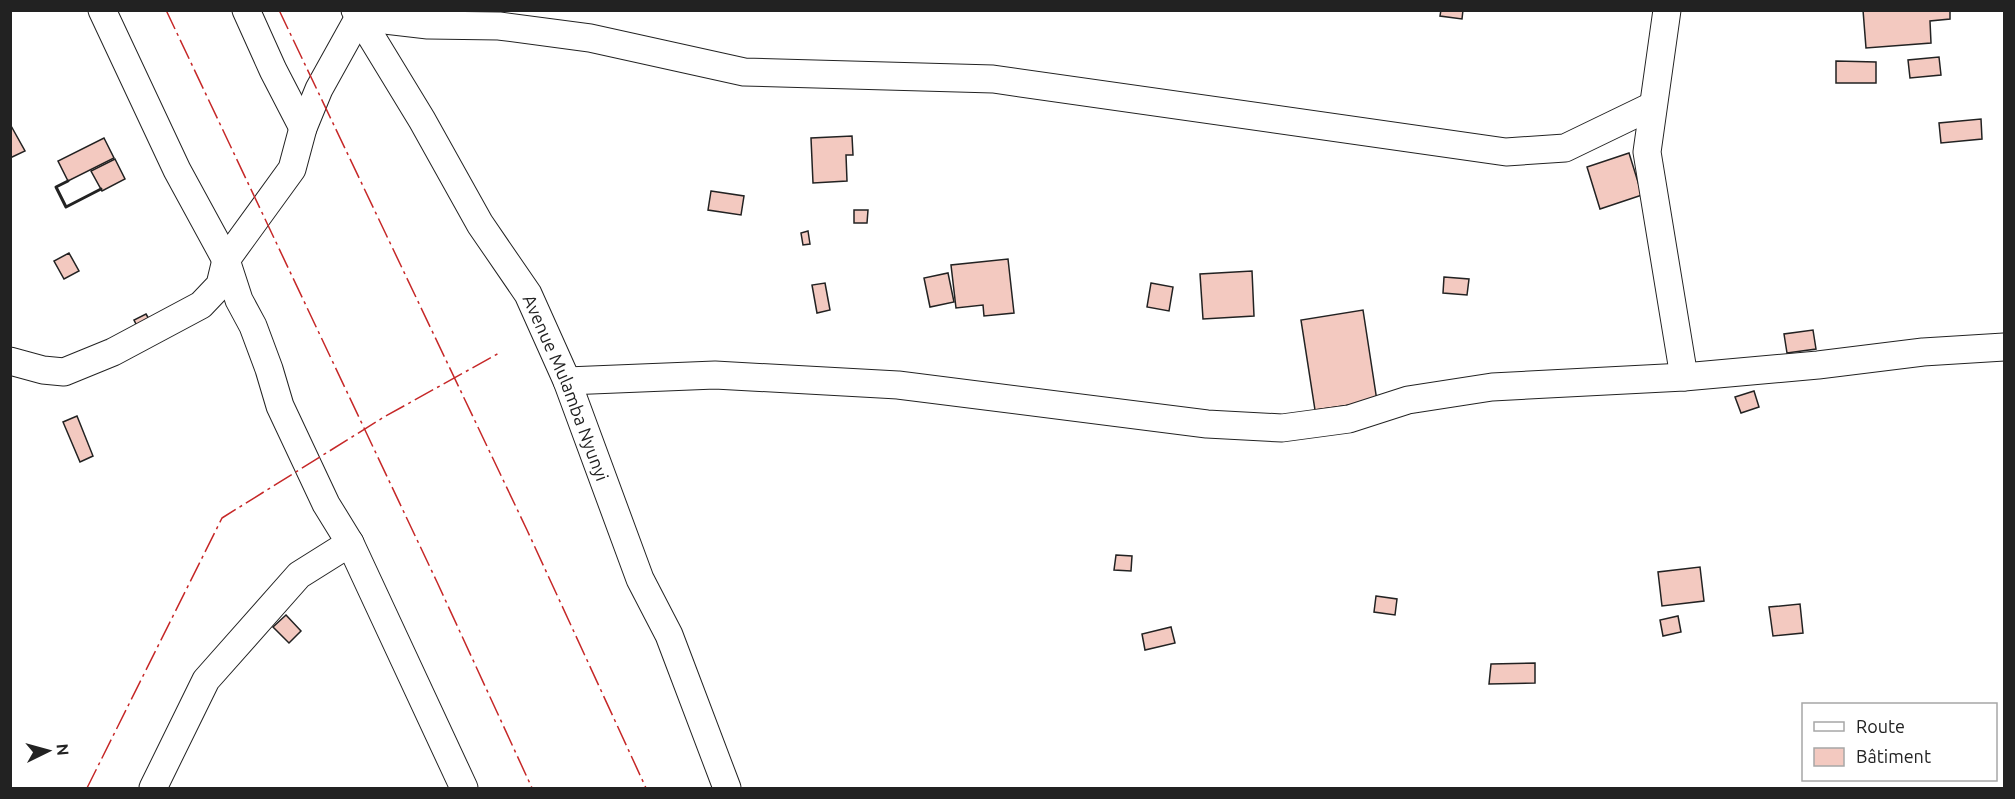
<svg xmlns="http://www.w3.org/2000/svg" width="2015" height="799" font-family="Ubuntu,sans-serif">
<rect width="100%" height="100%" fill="#fff"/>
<g fill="#f3c9c0" stroke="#222" stroke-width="1.5">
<polygon points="1441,10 1463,10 1462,19 1440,16"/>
<polygon points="1863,10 1950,10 1950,19 1930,21 1931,43 1866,48"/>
<polygon points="1939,57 1941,75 1910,78 1908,60"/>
<polygon points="1836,61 1876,62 1876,83 1836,83"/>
<polygon points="1981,119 1982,139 1941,143 1939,123"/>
<polygon points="10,124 25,151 10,158"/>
<polygon points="852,136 853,155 846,155 847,181 813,183 811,138"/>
<polygon points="104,138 114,158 68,181 58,161"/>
<polygon points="1629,153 1642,195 1600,209 1587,167"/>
<polygon points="115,159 125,179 102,191 91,171"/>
<polygon points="711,191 744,196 741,215 708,210"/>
<polygon points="854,210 868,210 867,223 854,223"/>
<polygon points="808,231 810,244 803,245 801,233"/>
<polygon points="69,253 79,271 64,279 54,261"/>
<polygon points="1008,259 1014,313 984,316 983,305 956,308 951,265"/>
<polygon points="1252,271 1254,316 1203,319 1200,274"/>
<polygon points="948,273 954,302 930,307 924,278"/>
<polygon points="1444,277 1469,279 1467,295 1443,293"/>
<polygon points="825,283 830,310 817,313 812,285"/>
<polygon points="1151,283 1173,287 1169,311 1147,307"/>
<polygon points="1363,310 1377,401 1315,410 1301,320"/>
<polygon points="146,314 153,326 140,332 134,320"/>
<polygon points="1813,330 1816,349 1787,353 1784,334"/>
<polygon points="1754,391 1759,407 1741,413 1735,397"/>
<polygon points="77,416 93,456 80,462 63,422"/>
<polygon points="1116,555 1132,556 1131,571 1114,570"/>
<polygon points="1700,567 1704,601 1662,606 1658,572"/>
<polygon points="1376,596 1397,599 1395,615 1374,612"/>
<polygon points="1800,604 1803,633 1773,636 1769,607"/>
<polygon points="286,615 301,631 289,643 273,627"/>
<polygon points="1678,616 1681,632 1663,636 1660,620"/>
<polygon points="1171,627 1175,643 1145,650 1142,634"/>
<polygon points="1535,663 1535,683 1489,684 1491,664"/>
</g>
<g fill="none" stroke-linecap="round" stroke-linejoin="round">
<defs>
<g id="street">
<polyline points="102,10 177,170 226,260 239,300 253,326 269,369 280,406 326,504 350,543 464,788"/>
<polyline points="246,10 273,70 303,128"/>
<path id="s1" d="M355,10L422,120L480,224L528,294L567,381L640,579L669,635L727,788"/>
<polyline points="1667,10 1647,152 1684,377"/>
<polyline points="10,361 43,370 64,372 113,352 201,305 220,285 226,260 292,169 303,128 319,89 359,17 428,25 499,26 590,38 744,72 993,79 1506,152 1565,148 1652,106"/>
<polyline points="567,381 715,375 898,385 1207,424 1282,428 1349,419 1408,400 1492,387 1684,377 1818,365 1923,352 2004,347"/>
<polyline points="153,788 206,680 299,575 350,543"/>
</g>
</defs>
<use href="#street" stroke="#222" stroke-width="29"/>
<use href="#street" stroke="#fff" stroke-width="27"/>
<polyline stroke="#222" stroke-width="3" points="68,181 56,187 66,207 101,189"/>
<g stroke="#c62828" stroke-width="1.5" stroke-dasharray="21 4.5 3 4.5" stroke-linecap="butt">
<polyline points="166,10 437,582 532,788"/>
<polyline points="279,10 527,530 646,788"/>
<polyline points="87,788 222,518 384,417 501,352"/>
</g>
</g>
<g text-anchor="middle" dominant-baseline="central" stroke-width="4.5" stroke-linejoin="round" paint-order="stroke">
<g font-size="18" fill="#222" stroke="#fff">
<text stroke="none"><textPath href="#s1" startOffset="434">Avenue Mulamba Nyunyi</textPath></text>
</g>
</g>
<rect width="2015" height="799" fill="none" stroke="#222222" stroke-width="24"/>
<rect x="1802" y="703" width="195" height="78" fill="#ffffff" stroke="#a7a7a7" stroke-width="1.5"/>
<rect x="1814" y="722" width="30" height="9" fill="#ffffff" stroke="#a7a7a7" stroke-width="1.5"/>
<text x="1856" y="733" font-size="18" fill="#222222">Route</text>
<rect x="1814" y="748" width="30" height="18" fill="#f3c9c0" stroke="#a7a7a7" stroke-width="1.5"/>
<text x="1856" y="763" font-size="18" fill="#222222">Bâtiment</text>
<g transform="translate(48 751) rotate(85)" stroke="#ffffff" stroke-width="4.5" paint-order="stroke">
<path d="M0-4.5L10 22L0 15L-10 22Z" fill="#222222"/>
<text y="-9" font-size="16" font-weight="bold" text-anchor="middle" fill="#222222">N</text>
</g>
</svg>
